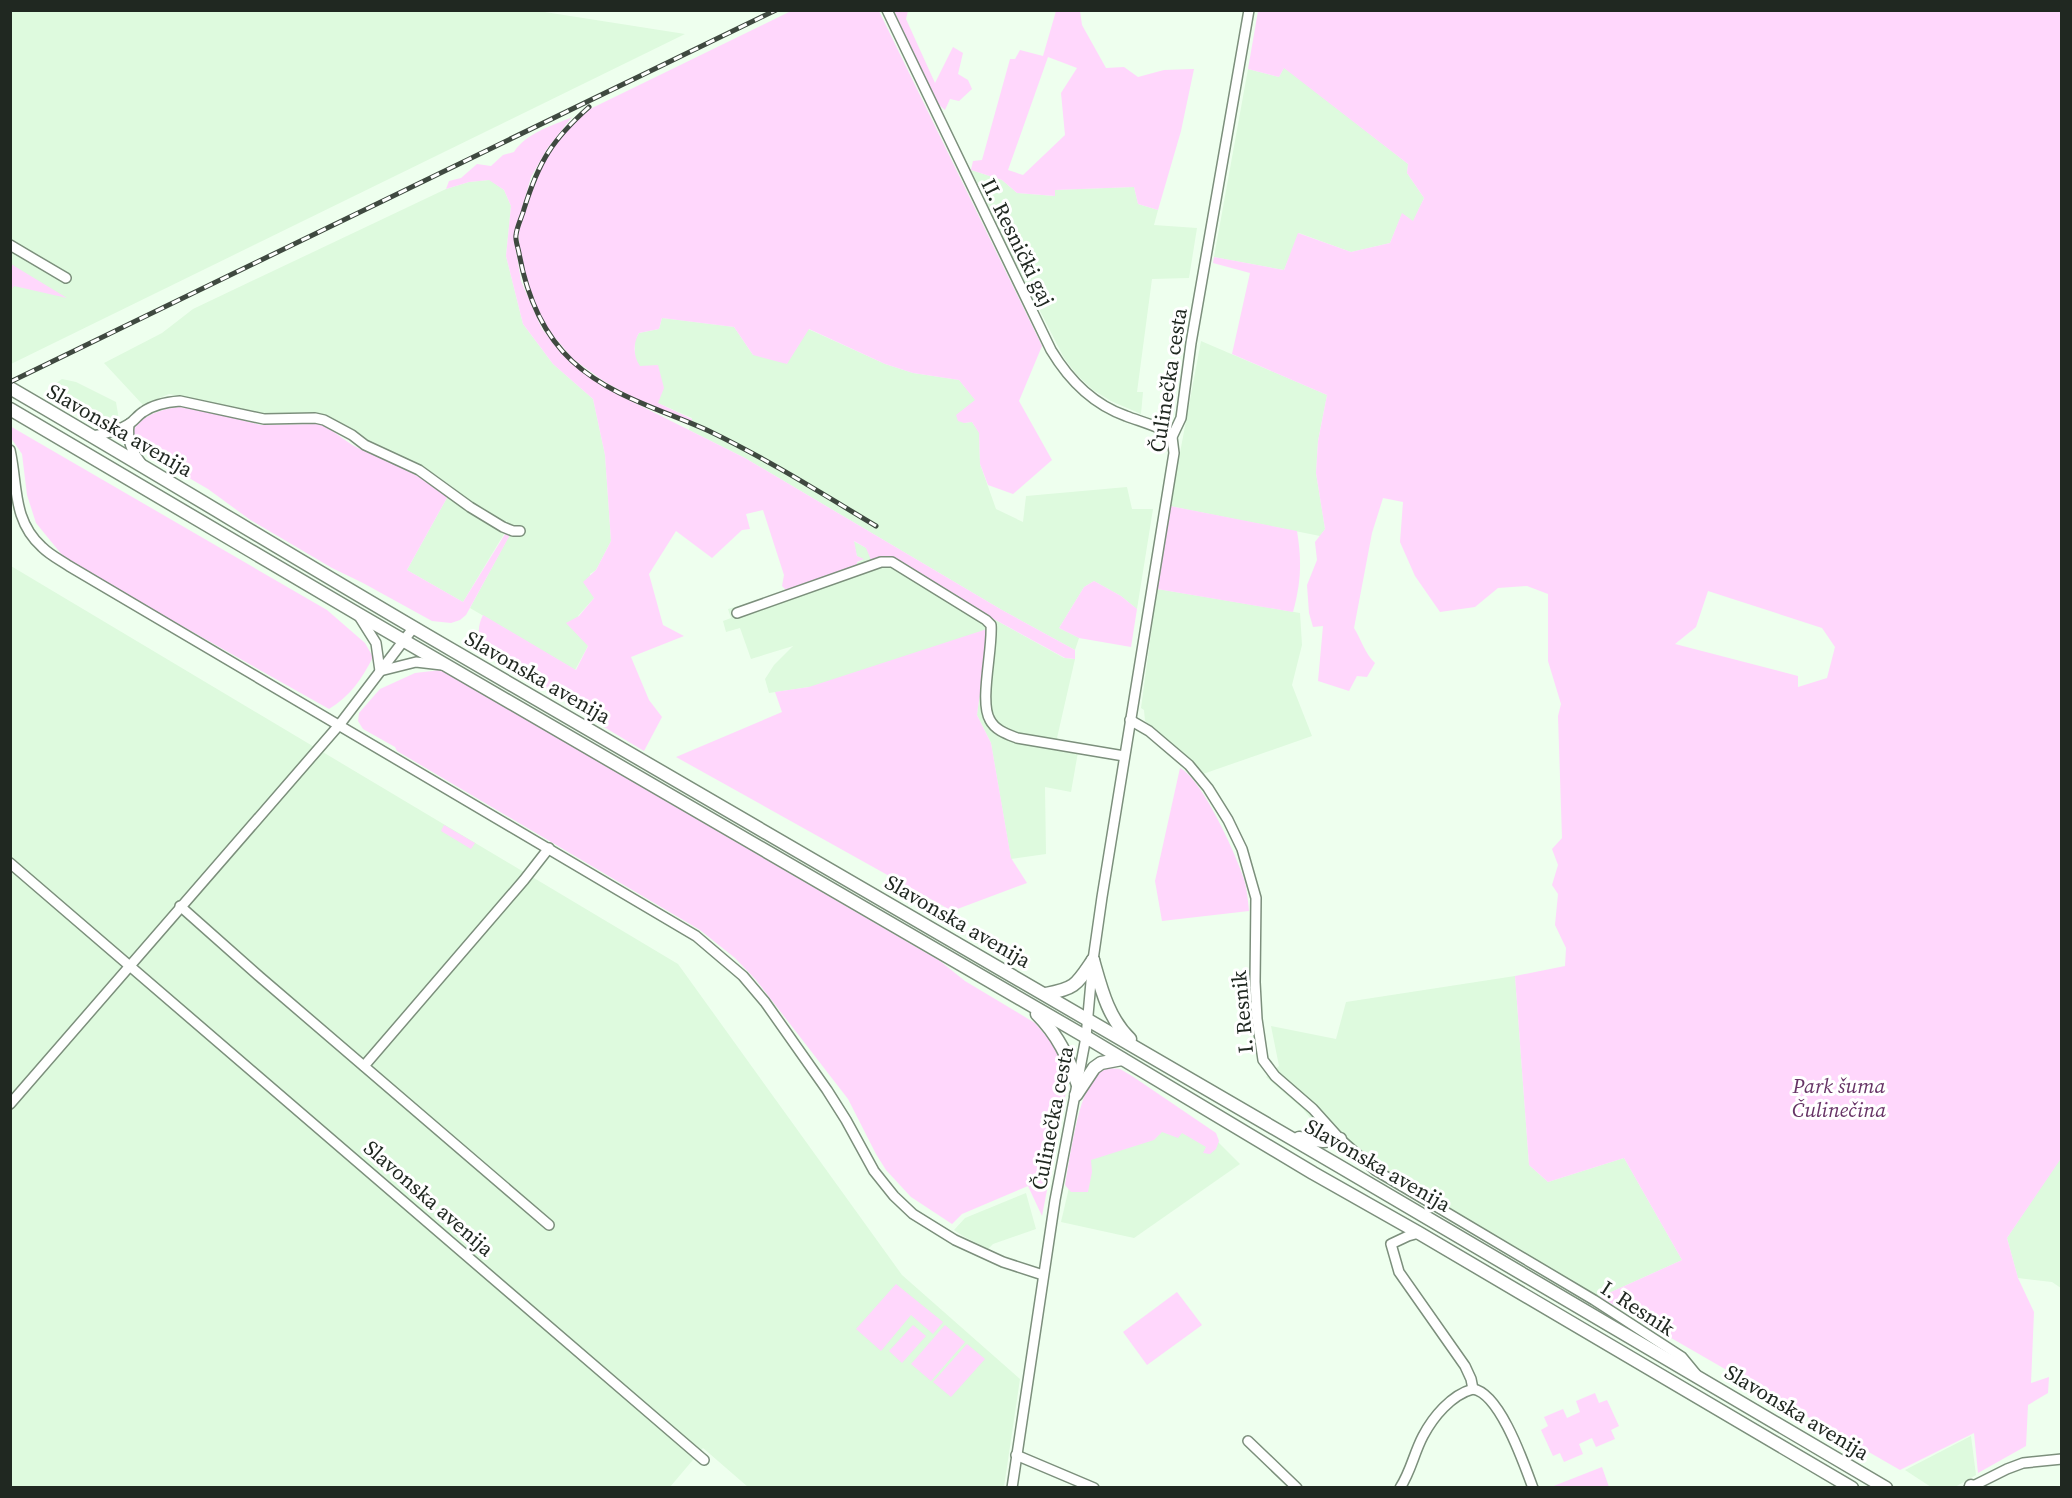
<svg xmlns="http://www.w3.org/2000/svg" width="2072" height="1498" font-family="'Source Serif 4',serif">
<rect width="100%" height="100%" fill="#efe"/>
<g fill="#defade">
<polygon points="532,10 685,34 11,364 11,11"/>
<polygon points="1284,67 1408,164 1407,173 1424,198 1413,222 1402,214 1390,243 1351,252 1299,233 1284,270 1214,257 1248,69 1279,77"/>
<polygon points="971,170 1002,180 1017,193 1054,196 1055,190 1134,187 1138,204 1158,210 1154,225 1197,228 1189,278 1152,279 1137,392 1143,392 1141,414 1111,401 1093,390 1077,375 1064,358 1007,246"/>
<polygon points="490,180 504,190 511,206 506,256 523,324 553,364 593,399 605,455 611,541 596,570 590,574 594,598 578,616 588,646 575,670 470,608 509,536 504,534 463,602 407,570 453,487 424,467 373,444 329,417 323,415 273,415 169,394 143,405 104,363 162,333 193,309 446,189 469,182"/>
<polygon points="662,318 734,327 753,355 808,329 885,364 913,373 959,380 976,400 964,423 972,422 979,432 980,464 996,509 1023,522 1026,496 1127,487 1132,509 1153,509 1137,609 1121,596 1094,581 1084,587 1059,628 1079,638 1075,650 1002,610 745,458 689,430 692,418 658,403 635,359 635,340 639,333 659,329"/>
<polygon points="1201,341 1327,395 1318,441 1316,473 1325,529 1320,536 1170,506"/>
<polygon points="62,379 76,382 116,402 119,420 96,424 47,390"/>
<polygon points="853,541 884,557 894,560 990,617 1064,658 1075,659 1057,738 1078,752 1071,792 1045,787 1046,854 1011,859 991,743 977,715 981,683 809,687 769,693 765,679 774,665 793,646 751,659 740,628 726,632 723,621 731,618 728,609 788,592 863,560 857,556"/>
<polygon points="11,566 678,964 902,1275 1020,1379 1004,1487 748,1487 703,1448 670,1487 11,1488"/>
<polygon points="1157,589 1300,613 1302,645 1292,685 1312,736 1203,774 1192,760 1145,721 1144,710 1141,708"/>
<polygon points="1515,976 1529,1165 1548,1182 1624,1158 1682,1260 1600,1297 1591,1303 1367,1170 1323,1134 1303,1109 1266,1077 1279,1066 1271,1026 1336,1039 1346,1002"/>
<polygon points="1092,1089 1216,1140 1240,1164 1134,1238 1061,1222"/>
<polygon points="2061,1157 2061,1288 2052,1282 2018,1278 2007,1238"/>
<polygon points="1026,1193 1036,1229 993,1244 988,1249 963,1236 954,1230 965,1218"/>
<polygon points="1971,1436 1976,1475 1955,1487 1931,1487 1905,1470"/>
</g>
<g fill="#ffd7fc" fill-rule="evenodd">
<path d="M791,11H879L1042,346L1019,401L1052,460L1013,494L988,485L980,464L979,433L972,422L964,423L958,421L956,415L975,400L959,380L913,373L885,364L809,329L787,364L753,355L734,327L662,318L659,329L639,333C633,343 633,356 640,366L658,365L664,388L658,403L692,419V422L645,404L605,382L573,359L546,327L525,281L518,234L536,179L552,149L570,127L590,109Z"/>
<polygon points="894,11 908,11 906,19 935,83 953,47 963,53 958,74 968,80 972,89 959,101 950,99 945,110 938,104"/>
<path d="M1056,11H1080L1082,25L1106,68L1124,67L1138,77L1164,70L1194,69L1181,131L1158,210L1138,204L1134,187L1055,190V196L1017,193L1002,180L971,170L973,161L982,160L1010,59H1015L1020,50L1043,56ZM1048,57L1077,68L1061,93L1065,135L1023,175L1008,170Z"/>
<path d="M1303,11H2061L2062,1157L2007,1238L2018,1278L2034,1312L2031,1383L2049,1377L2048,1393L2028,1405L2026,1446L1978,1473L1974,1433L1900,1470L1600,1297L1682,1260L1624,1158L1548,1182L1529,1165L1515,976L1565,966L1566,948L1555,925L1558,894L1552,885L1558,865L1552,849L1562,838L1558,716L1561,704L1548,661V594L1527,586L1498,588L1475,607L1440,612L1415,576L1400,542L1403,502L1383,498L1372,533L1354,628C1361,639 1365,654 1375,663L1367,677L1357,676L1349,691L1318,681L1323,626L1313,627L1309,613L1307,585L1317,560L1315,542L1325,529L1316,473L1318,441L1327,395L1232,354L1250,273L1213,263L1214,257L1284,270L1298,233L1351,252L1390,243L1402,213L1413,221L1424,198L1407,173L1408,164L1284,68L1279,77L1248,69L1258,11ZM1708,591L1822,628L1835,647L1827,678L1798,687V676L1675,644L1696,627Z"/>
<path d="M572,117L547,149L531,177L514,237L521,281L542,329L571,363L603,387L745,458L1002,610L1075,650V659L1065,658L990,617L894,560L884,557L871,560L866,548L854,541L857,556L864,559L857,562V565L788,592L782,586L784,575L763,510L746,514L750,529L742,530L712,558L676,531L649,574L663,625L684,636L631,657L649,700L662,717L644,751L584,715L556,694L491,656L492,654C479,646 475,630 483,615L576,670L588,646L566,623L579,616L594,598L583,582L596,570L611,541L605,455L593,399L553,364L523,324L506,256L511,206L504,190L489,180L469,182L446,189L449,181L461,178L477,164L491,166L503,155L514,152C526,133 552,126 572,117Z"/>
<polygon points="11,264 67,298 14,286 11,290"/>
<path d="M179,407L206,411L261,425L319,424C333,429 344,441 358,448C390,462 420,475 448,496L407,570L463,602L505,534L510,535L466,615L460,620L451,623L432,621L363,583L332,568L249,519L208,489L146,453L138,448L132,434C138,416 162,409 179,407Z"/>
<path d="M10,426L327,610L365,643L373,657C362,679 350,696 329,709L67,561L36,523L27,495L22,454L11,438Z"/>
<path d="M1170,506L1297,531C1302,562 1301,582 1293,612L1157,589Z"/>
<polygon points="1094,581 1121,596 1137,609 1131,647 1079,638 1059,628 1084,587"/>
<polygon points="987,629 988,634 977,715 991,743 1011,858 1027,883 952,911 676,757 782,712 775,692 809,687"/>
<polygon points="441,670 940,961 965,981 1035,1023 1061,1054 1066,1092 1042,1216 1028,1186 962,1214 952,1224 911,1197 886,1170 876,1154 848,1099 756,980 735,958 700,930 397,751 395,747 363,729 358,721 359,713 380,689 415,673"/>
<path d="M1180,768C1202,779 1236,854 1244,879C1247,889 1248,901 1249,911L1162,921L1155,881Z"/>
<polygon points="444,825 475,843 471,849 441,831"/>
<path d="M1109,1068L1120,1069L1132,1076L1216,1133L1219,1141L1216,1149L1210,1154L1203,1153L1206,1147L1182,1133L1178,1138L1162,1132L1154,1140L1091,1160L1092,1172L1088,1192H1071L1065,1185C1070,1158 1078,1094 1096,1075C1100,1071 1104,1070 1109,1068Z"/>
<polygon points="896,1284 943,1322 933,1334 911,1315 881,1351 856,1329"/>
<polygon points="1177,1292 1202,1325 1147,1365 1123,1332"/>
<polygon points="913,1325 926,1336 902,1363 889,1351"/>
<polygon points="945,1325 965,1342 931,1381 911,1364"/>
<polygon points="967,1344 985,1359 951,1397 933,1382"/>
<polygon points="1595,1393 1599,1403 1607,1400 1619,1426 1611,1430 1615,1439 1596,1447 1592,1438 1579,1444 1583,1454 1564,1462 1560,1453 1553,1456 1541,1430 1548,1426 1544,1417 1563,1409 1567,1418 1580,1412 1576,1401"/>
<polygon points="1602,1467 1609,1487 1551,1487"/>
</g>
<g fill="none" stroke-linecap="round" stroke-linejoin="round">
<defs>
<g id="minor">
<path d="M887,10L1051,350C1069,380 1092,404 1126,416C1141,422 1161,426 1172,437"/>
<polyline points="10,245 66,278"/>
<path d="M129,424C127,441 131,450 141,463"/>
<path d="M92,436C105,434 118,431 129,424C134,421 138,415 143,412C154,404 167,402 180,401L264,419L315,418L324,420L352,435L365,445L419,470L470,507L503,527L513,531H520"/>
<path d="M10,450C18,485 12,520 42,547C50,555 60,560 69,566L696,936L743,976L765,1002L827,1090L846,1120L874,1171L894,1196L913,1214L955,1240L1003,1262L1043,1275"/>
<path d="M737,613L881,562H892L986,620L991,625C993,649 979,702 990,720C995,730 1007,734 1017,738L1124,756"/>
<polyline points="359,616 376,643 380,671"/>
<polyline points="380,671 416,662 442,665"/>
<polyline points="1130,720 1149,731 1189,765 1208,788 1228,820 1242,849 1256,898 1255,982 1257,1019 1263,1060 1275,1076 1313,1109 1340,1139 1375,1170 1594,1300 1682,1357 1696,1374"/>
<polyline points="10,863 704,1460"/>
<polyline points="180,906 260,977 549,1225"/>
<polyline points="364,1066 524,880 549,848"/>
<polyline points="10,1104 340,724 414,627"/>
<polyline points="1419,1233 1408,1236 1391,1244 1399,1272 1465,1366 1471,1379 1473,1389"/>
<path d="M1473,1389C1500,1393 1524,1464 1533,1488"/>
<polyline points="1248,1441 1297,1488"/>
<polyline points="1016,1455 1094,1488"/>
<polyline points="1012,1488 1055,1200 1086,1037 1093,960 1102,897 1174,453 1172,437 1181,418 1191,343 1249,10"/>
<path d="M1400,1488C1411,1471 1414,1453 1423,1436C1433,1417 1451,1395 1473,1389"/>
<polyline points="1969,1488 2007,1469 2023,1463 2062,1459"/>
</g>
<g id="major">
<path d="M10,388C158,474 304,564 452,650C931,929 1410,1205 1886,1488"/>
<polyline points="10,409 358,614 1086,1037 1313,1173 1419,1233 1852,1488"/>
<path d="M1093,960C1101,988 1108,1018 1130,1039"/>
<path d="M1046,994C1076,988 1076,985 1093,960"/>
<path d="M1037,1014C1058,1035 1068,1057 1078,1085"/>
<polyline points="1076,1095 1094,1068 1101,1063 1122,1059"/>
<polyline points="1299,1138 1323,1141 1340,1139"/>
<polyline points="1971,1488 1971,1486"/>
</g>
</defs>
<use href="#minor" stroke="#7c8f7c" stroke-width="12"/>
<use href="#major" stroke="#7c8f7c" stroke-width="15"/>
<use href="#minor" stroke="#fff" stroke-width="9"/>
<use href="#major" stroke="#fff" stroke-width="12"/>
<defs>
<g id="rail">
<path d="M589,107C552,140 539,161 524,209C522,217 517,226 516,235C515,240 518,247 519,253C526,292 542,333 572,361C611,397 663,410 709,431C767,459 821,493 876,526"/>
<polyline points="10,382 776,10"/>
</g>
</defs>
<use href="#rail" stroke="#3f4940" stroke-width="5"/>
<use href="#rail" stroke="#fff" stroke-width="3" stroke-dasharray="9" stroke-linecap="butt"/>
</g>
<g text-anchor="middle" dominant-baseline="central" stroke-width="6" stroke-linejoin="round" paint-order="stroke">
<g font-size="21" fill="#202821" stroke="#fff">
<text transform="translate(1018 242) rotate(64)">II. Resnički gaj</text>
<text transform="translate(1168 380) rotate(-81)">Čulinečka cesta</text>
<text transform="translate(120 430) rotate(30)">Slavonska avenija</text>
<text transform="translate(538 677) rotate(30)">Slavonska avenija</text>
<text transform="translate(958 921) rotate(30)">Slavonska avenija</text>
<text transform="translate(1242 1012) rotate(-95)">I. Resnik</text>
<text transform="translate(1052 1118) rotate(-79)">Čulinečka cesta</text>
<text transform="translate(1378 1165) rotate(30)">Slavonska avenija</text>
<text transform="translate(429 1198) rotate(41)">Slavonska avenija</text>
<text transform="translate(1638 1308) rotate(33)">I. Resnik</text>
<text transform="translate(1797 1412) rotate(31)">Slavonska avenija</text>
</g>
<g font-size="21" font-style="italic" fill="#673466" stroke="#fff">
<text x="1839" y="1085">Park šuma<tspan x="1839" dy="24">Čulinečina</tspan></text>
</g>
</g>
<rect width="2072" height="1498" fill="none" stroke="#202821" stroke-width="24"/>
</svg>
